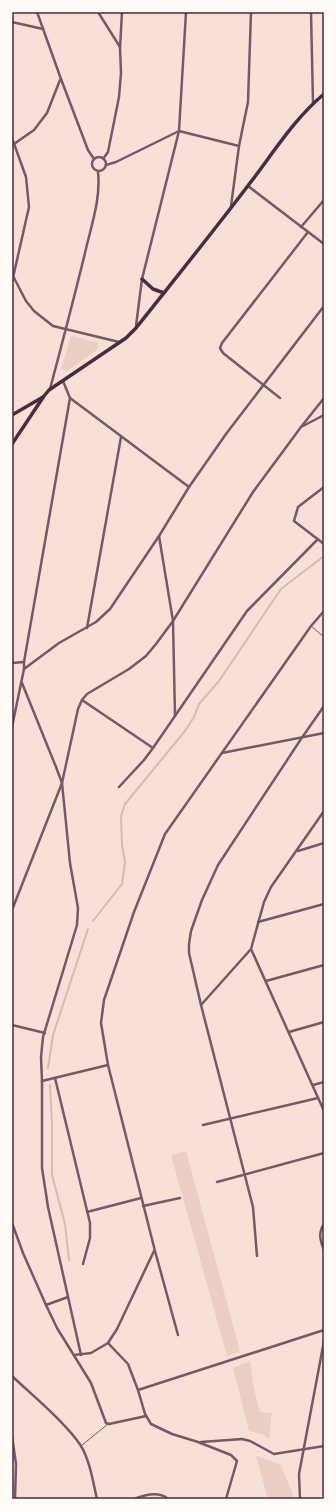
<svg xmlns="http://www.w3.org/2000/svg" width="336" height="1511" font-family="Figtree,sans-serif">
<rect width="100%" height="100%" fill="#f7e1d7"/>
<g fill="#ebcfc5">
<polygon points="71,336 98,342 98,349 67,371 61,369"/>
<polygon points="186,1151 240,1351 227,1356 171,1155"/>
<polygon points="250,1361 254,1389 260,1412 272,1413 269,1439 262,1434 249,1431 233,1368"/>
<polygon points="256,1456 280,1464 294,1497 290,1499 268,1499"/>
</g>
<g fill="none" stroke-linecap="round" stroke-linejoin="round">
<g stroke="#dcb8b0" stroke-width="2">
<polyline points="93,921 122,884 125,862 122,845 121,816 125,804 185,731 194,717 199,704 219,681 281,589 324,556"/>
<polyline points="48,1068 53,1035 88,929"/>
<polyline points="50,1085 52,1124 52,1175 65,1224 69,1260"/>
</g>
<g stroke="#755966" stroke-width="1">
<polyline points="311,626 324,637"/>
<polyline points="81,1446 108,1424"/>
</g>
<g stroke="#755966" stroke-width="2.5">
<polyline points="37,12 61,79 88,150 94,159"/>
<polyline points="98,12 120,47"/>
<polyline points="311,12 313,103"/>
<polyline points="12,22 43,29"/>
<polyline points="12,138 26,177 29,207 12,282"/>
<polyline points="12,144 14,144 34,130 47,113 60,80"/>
<circle cx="99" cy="164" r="7"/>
<polyline points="103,159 108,152 119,97 121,73 120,48 122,12"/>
<polyline points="106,165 116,162 179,131 239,146"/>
<polyline points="248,186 324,244"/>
<polyline points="231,206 239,146 248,102 251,12"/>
<polyline points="301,227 324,200"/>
<polyline points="12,274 26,301 34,311 53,326 119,342"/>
<polyline points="136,326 142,279 179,131 186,12"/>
<polyline points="63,381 70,398 189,487"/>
<path d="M50,389C62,344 74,298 85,253C91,226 101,199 98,172"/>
<polyline points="280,398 223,353 220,348 222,343 308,232"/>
<polyline points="303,426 324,415"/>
<polyline points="324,487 298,507 294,521 324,544"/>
<polyline points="159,536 173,621 175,716"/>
<polyline points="87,628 121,437"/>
<polyline points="12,663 24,662"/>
<polyline points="24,669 59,643 96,622 110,609 159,536 189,487 226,434 324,306"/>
<polyline points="22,683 56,767 62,783 70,863 78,908 77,925 43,1037 41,1057 42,1081 42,1168 48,1207 81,1355"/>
<polyline points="82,700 153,748"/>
<polyline points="12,727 24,669 24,662 70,398"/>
<polyline points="222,753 324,733"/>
<polyline points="119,787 144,760 153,748 247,611 318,539"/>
<polyline points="324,811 271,887 264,902 251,949 324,1111"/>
<polyline points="298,851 324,843"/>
<polyline points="12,910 62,783 78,709 82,700 87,694 129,669 146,656 156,644 173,621 253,492 301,427 324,398"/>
<polyline points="258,922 324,904"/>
<polyline points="266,981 324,965"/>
<polyline points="201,1005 251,949"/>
<polyline points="12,1025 45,1033"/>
<polyline points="289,1032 324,1022"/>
<polyline points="55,1078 90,1223 90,1238 83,1264"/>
<polyline points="42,1081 108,1065"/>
<polyline points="313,1085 324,1082"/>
<polyline points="203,1125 318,1098"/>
<polyline points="217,1182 324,1153"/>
<polyline points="143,1206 180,1198"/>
<polyline points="87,1212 141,1198"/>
<polyline points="12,1223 23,1253 46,1305 57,1328 91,1383 106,1423 109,1424 146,1416"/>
<path d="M324,1224C318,1233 320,1240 324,1250"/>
<polyline points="257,1256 253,1207 201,1005 189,953 189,944 191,931 202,900 218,865 301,739 324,706"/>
<polyline points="46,1305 68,1297"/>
<polyline points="178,1335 155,1251 108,1065 101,1023 104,1000 134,912 165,834 311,626 324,611"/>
<polyline points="108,1343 128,1364 138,1390 145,1414 151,1424 172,1434 198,1442 231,1455 237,1461 226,1499"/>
<polyline points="74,1355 91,1353 108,1343 117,1329 154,1251"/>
<path d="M12,1376C33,1396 66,1423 81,1446C90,1461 93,1482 97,1499"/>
<polyline points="138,1390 324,1330"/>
<polyline points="12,1436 16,1464 15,1499"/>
<polyline points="201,1442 242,1439 250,1441 274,1454 324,1446"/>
<path d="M134,1499C144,1495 159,1491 168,1499"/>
<polyline points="300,1499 299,1474 324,1341"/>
</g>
<g stroke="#4a2c40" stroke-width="3.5">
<polyline points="142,279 153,289 164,293"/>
<polyline points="12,415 43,397"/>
<path d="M12,444L44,396L49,390L126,338L136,328C174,280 213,232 250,183C274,152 294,119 324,94"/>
</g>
</g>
<rect width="336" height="1511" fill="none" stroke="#fffaf5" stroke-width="26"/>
<rect x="13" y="13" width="310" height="1485" fill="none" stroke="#4a2c40" stroke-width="1.5"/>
</svg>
